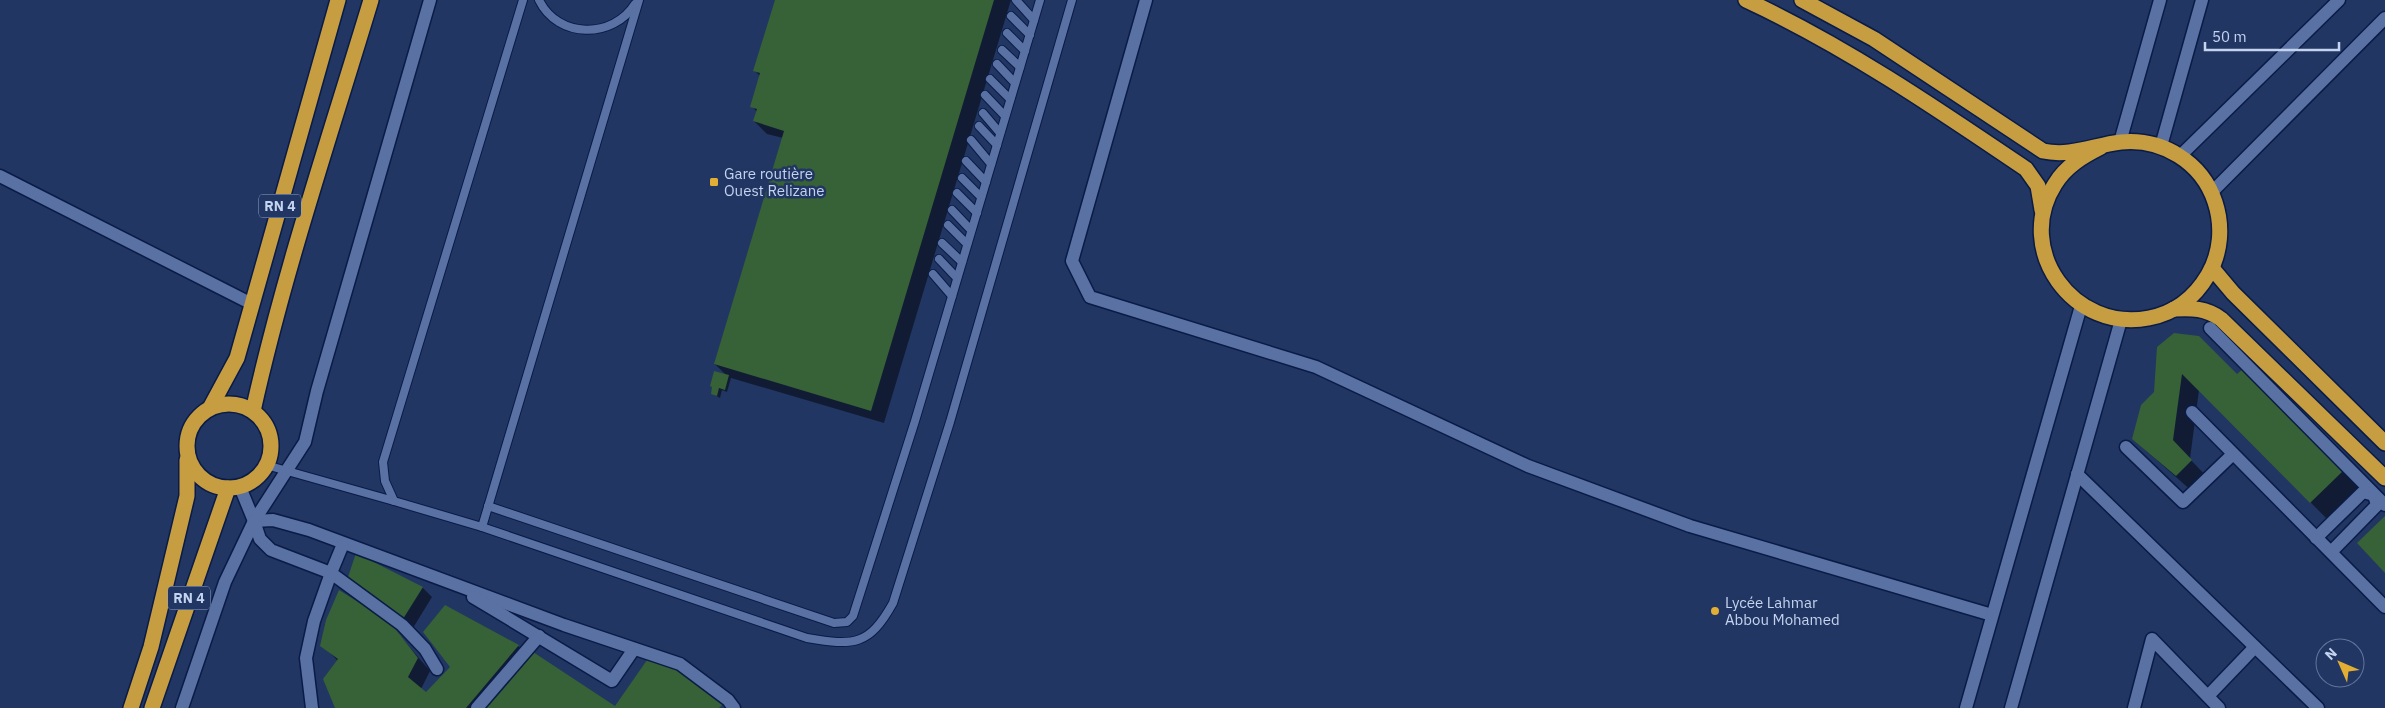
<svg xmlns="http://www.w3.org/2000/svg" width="2385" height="708" font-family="'IBM Plex Sans',sans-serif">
<rect width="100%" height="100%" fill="#213663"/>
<g fill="#0007">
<polygon points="776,0 1011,0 884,423 731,378 727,392 722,390 720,398 712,393 727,376 715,364 783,138 767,134 754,121 757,112 752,106 760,76 755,71"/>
<polygon points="2158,347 2237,376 2244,369 2361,488 2328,520 2199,390 2190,459 2208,478 2194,493 2133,439 2155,393"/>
<polygon points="357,555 423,588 432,597 413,628 349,577"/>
<polygon points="389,623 430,671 421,689 426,694 518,646 530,658 615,708 336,708 338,661 322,645"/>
</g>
<g fill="#376136">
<polygon points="775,0 994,0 871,411 714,364 784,131 753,121 757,109 750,107 760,73 753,71"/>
<polygon points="2174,333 2199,336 2237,374 2244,368 2344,470 2310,503 2182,374 2173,440 2192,460 2176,476 2132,439 2141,405 2154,392 2157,347"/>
<polygon points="714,371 729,375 725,390 719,388 717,396 711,394 712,387 710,386"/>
<polygon points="2385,516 2385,573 2357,543"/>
<polygon points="356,553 423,587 403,619 348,577"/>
<polygon points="339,590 390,622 418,658 408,677 426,692 450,667 423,632 445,605 519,645 466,708 335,708 323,679 338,659 320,646 326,620"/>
<polygon points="533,652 615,706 647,660 678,670 723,704 719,708 486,708"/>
</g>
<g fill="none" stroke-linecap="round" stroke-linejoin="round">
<defs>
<g id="lane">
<path d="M523,0L383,462L385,481L394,501L482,527L807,638C854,646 869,646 893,603L950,422L1072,0"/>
<path d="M539,0C558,39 613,39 635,4"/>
<polyline points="1016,0 1034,20"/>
<polyline points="1011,16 1030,35"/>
<polyline points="1007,33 1025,51"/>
<polyline points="1002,50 1020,67"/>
<polyline points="997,64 1015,83"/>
<polyline points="990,79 1010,99"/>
<polyline points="985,95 1005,116"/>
<polyline points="983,113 1000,133"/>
<polyline points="979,126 997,145"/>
<polyline points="971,140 991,164"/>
<polyline points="966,161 986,182"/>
<polyline points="962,178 981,197"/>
<polyline points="957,193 977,213"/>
<polyline points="952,210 971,230"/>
<polyline points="948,225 967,244"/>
<polyline points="942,243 962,262"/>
<polyline points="939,259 957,278"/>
<polyline points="933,274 952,296"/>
<polyline points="266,465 394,501"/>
<polyline points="488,506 834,623 847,622 853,616 915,421 1040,0"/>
<polyline points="482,527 639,0"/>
</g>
<g id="street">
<polyline points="1146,0 1072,261 1090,297 1316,367 1528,466 1690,526 1992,615"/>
<polyline points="2120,142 2160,0"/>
<polyline points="2161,146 2202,0"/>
<polyline points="2180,156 2339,0"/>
<polyline points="0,176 252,304"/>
<polyline points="2212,192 2385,18"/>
<polyline points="2210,328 2385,505"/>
<polyline points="2192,412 2385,607"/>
<polyline points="2126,447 2183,502 2233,454"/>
<polyline points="2077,474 2318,708"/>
<polyline points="240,487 254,521 273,520 309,530 564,625 680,664 728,700 734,708"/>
<polyline points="254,521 305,442 317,391 430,0"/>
<polyline points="2316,538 2363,492 2374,495"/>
<polyline points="343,544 331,573 402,625 425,649 437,669"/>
<polyline points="2331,552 2377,505 2374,495"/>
<polyline points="473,597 612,681 634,649"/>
<polyline points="2208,696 2255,647"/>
<polyline points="182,708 225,582 254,521 260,539 271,550 331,573 314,621 306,658 312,708"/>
<polyline points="477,708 539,636"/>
<polyline points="1966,708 2081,306"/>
<polyline points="2011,708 2121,320"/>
<polyline points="2134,708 2152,639 2219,708"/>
</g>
<g id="highway">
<path d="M1746,0C1845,46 1936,108 2026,169L2038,186L2042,210"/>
<path d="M1802,0L1874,39L2043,151C2071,157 2094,145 2121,142C2162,138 2202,162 2215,202C2223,226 2221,253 2208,275C2195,297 2175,313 2149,318C2074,333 2013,250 2055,184C2066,166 2083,156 2101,147"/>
<polyline points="2212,268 2233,293 2385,443"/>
<path d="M2174,309C2192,308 2206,308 2221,319L2385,478"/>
<circle cx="229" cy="446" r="42"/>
<polyline points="210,408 237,358 338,0"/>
<path d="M253,411C284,272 330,136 371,0"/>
<polyline points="131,708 151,647 187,496 187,460"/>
<polyline points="152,708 228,488"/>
</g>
</defs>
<use href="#lane" stroke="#0a1b46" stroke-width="10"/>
<use href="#street" stroke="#0a1b46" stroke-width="15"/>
<use href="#highway" stroke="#0a1b46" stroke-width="18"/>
<use href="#lane" stroke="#5971a3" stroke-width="8"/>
<use href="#street" stroke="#5971a3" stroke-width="12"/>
<use href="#highway" stroke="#c79d41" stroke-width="15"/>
</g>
<g fill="#e3ae34" stroke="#213663" stroke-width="2">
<rect x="709" y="177" width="10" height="10" rx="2.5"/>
<circle cx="1715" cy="611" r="5"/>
</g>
<g text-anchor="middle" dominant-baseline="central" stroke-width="5" stroke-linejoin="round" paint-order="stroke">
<g fill="#213663" stroke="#93a4c4" stroke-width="1">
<rect x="259" y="194.5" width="42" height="23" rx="4"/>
<rect x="168" y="586.5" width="42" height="23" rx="4"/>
</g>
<g font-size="14" font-weight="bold" fill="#c4d3ee">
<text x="280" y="206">RN 4</text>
<text x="189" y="598">RN 4</text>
</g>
<g font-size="15" fill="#c4d3ee" stroke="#213663" text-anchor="start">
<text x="724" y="173">Gare routière<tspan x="724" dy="17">Ouest Relizane</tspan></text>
<text x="1725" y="602">Lycée Lahmar<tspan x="1725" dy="17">Abbou Mohamed</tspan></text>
</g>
</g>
<g transform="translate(2340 663) rotate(315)"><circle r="24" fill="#213663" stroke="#62759b"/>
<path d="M0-4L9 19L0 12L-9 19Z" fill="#e3ae34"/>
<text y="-8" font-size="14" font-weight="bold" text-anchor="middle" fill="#c4d3ee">N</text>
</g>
<path d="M2205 42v8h134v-8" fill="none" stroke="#c4d3ee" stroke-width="2.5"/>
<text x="2212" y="42" font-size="15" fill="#c4d3ee" stroke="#213663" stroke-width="4" paint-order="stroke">50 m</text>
</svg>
